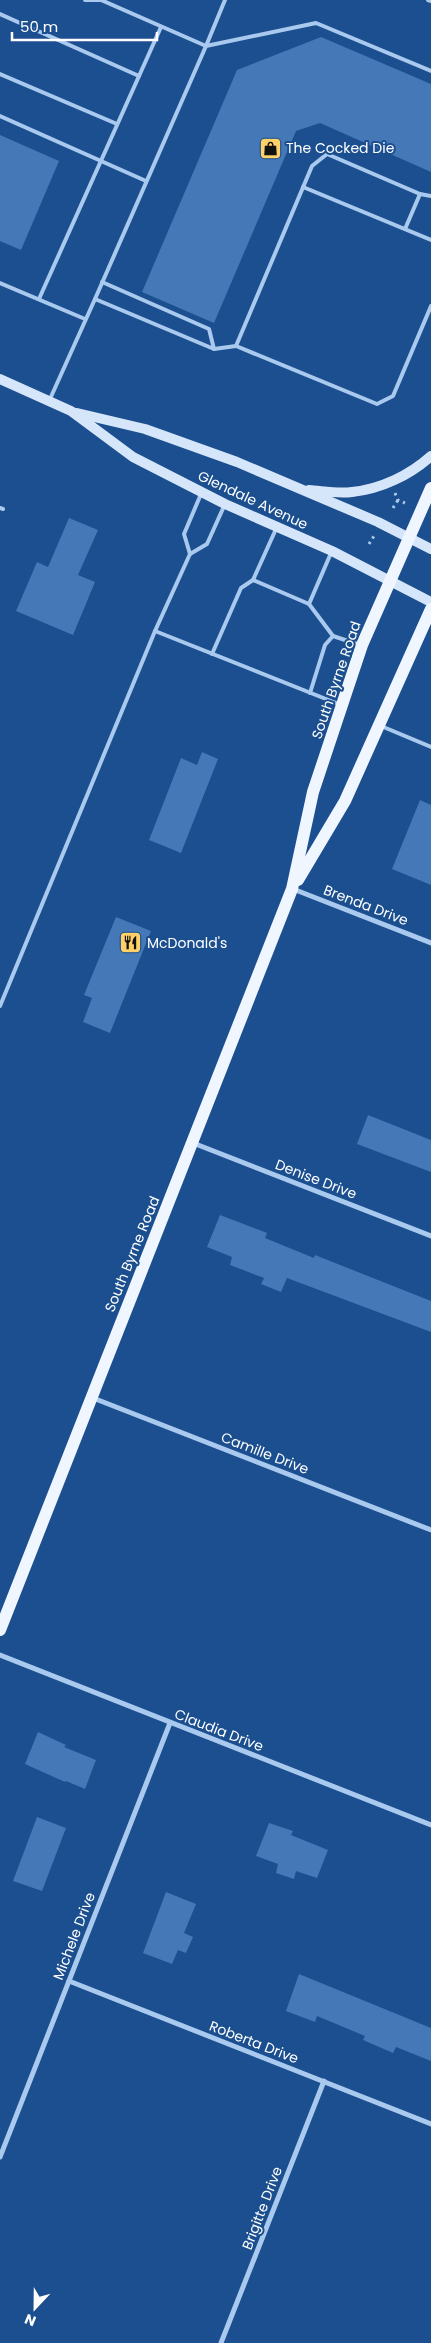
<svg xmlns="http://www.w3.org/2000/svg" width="431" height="2343" font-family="Poppins,sans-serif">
<rect width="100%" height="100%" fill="#1b4f8f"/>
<g fill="#4478b7">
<polygon points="321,37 431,84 431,172 320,123 296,131 214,323 142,292 237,70"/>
<polygon points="0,135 59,161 21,250 0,241"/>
<polygon points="69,518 98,530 78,575 95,582 73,635 16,611 37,562 48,567"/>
<polygon points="202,752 218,759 181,853 149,840 181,758 197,765"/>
<polygon points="420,800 431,805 431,885 392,869"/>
<polygon points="116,917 151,931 110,1033 83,1022 92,998 84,995"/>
<polygon points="368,1115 431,1140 431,1172 357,1144"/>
<polygon points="220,1215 267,1233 265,1238 314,1258 315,1255 431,1301 431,1332 287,1278 281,1292 261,1284 264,1278 230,1265 232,1257 207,1247"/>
<polygon points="38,1732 66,1745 64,1747 96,1760 85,1789 66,1781 65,1782 25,1764"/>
<polygon points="37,1817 66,1828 42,1891 13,1881"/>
<polygon points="269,1823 293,1831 291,1835 328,1850 317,1878 296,1871 294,1879 276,1873 278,1864 256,1856"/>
<polygon points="166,1892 196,1904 184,1933 193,1937 186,1953 178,1950 172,1964 143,1953"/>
<polygon points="299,1974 431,2028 431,2061 396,2047 393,2053 363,2040 365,2036 317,2016 315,2022 286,2011"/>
</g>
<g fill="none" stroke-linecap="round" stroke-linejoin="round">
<g stroke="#a9c9ee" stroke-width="3" stroke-dasharray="2.5 4" stroke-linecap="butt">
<polyline points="395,493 398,500 405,503"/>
<polyline points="393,508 398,500"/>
<polyline points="369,544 374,536"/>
</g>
<g stroke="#a9c9ee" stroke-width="4">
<polyline points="85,0 101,0 206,46 225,0"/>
<polyline points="428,0 431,1"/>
<polyline points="0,14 139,76"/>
<polyline points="0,74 117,124"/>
<polyline points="0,116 146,181"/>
<polyline points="303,187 431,240"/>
<polyline points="405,229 420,194"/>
<polyline points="102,282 209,329 214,349"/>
<polyline points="0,283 85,319"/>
<polyline points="39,299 161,27"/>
<polyline points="95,299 206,46 316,23 431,71"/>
<polyline points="236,346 377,404 393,396 431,306"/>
<polyline points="50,399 95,299 214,349 236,346 312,166 327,154 420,194 431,196"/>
<polyline points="201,494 184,534 190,554 207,544 225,504"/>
<polyline points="0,508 3,509"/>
<polyline points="253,580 276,529"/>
<polyline points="309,604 331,553"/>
<polyline points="155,631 341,705"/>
<polyline points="212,654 241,588 253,580 309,604 333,636"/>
<polyline points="310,693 325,645 333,636 360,645"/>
<polyline points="381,726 431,747"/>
<polyline points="0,1006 155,631 190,554"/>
</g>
<g stroke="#a9c9ee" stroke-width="5">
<polyline points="293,889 431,943"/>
<polyline points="193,1143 431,1236"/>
<polyline points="93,1398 431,1530"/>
<polyline points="0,1655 431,1825"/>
<polyline points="69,1981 431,2124"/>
<polyline points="0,2157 170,1723"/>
<polyline points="221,2343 324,2081"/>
</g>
<g stroke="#d6e6fa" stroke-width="10">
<polyline points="0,379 71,411 133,457 225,504 332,551 431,602"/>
<polyline points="77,413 145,429 237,462 378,522 431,549"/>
<path d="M309,490C323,491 338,494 352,492C381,489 410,475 431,456"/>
</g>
<g stroke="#f0f6ff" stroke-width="12">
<polyline points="298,880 345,801 431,609"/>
<polyline points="0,1630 292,889 313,792 362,645 431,488"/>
</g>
</g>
<defs>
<symbol id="shop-square" viewBox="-11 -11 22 22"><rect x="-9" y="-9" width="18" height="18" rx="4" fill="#ffd166" stroke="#1b4f8f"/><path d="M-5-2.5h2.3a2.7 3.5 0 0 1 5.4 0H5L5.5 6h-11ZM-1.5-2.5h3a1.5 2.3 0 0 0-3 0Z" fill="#111"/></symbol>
<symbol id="restaurant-square" viewBox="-11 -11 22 22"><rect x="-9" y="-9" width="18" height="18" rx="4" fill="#ffd166" stroke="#1b4f8f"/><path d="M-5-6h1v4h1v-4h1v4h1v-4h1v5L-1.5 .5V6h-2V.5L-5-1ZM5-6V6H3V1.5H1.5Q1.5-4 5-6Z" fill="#111"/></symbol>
</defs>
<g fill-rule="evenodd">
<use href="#shop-square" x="258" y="136" width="25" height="25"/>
<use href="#restaurant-square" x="118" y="930" width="25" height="25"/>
</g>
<g text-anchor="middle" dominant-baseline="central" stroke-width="4" stroke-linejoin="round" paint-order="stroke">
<g font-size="14" fill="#fff" stroke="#1b4f8f" text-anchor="start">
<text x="286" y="148">The Cocked Die</text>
<text x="147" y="943">McDonald's</text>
</g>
<g font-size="14" fill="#fff" stroke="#1b4f8f">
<text transform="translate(253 500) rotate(25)">Glendale Avenue</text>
<text transform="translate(336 680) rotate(-71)">South Byrne Road</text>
<text transform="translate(366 905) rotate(21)">Brenda Drive</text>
<text transform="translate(316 1179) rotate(21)">Denise Drive</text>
<text transform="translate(132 1254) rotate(-68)">South Byrne Road</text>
<text transform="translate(265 1453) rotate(21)">Camille Drive</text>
<text transform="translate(219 1730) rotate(21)">Claudia Drive</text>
<text transform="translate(74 1936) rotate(-69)">Michele Drive</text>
<text transform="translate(254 2042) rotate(21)">Roberta Drive</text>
<text transform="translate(262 2208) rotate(-69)">Brigitte Drive</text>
</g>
</g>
<g transform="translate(35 2308) rotate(202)" stroke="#1b4f8f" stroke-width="4" paint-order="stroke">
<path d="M0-4L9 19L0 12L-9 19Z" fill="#ffffff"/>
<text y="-8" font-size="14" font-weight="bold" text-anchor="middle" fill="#ffffff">N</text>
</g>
<path d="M12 32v8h145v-8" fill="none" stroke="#ffffff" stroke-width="2.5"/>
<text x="20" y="32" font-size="15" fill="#ffffff" stroke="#1b4f8f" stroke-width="4" paint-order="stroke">50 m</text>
</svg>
